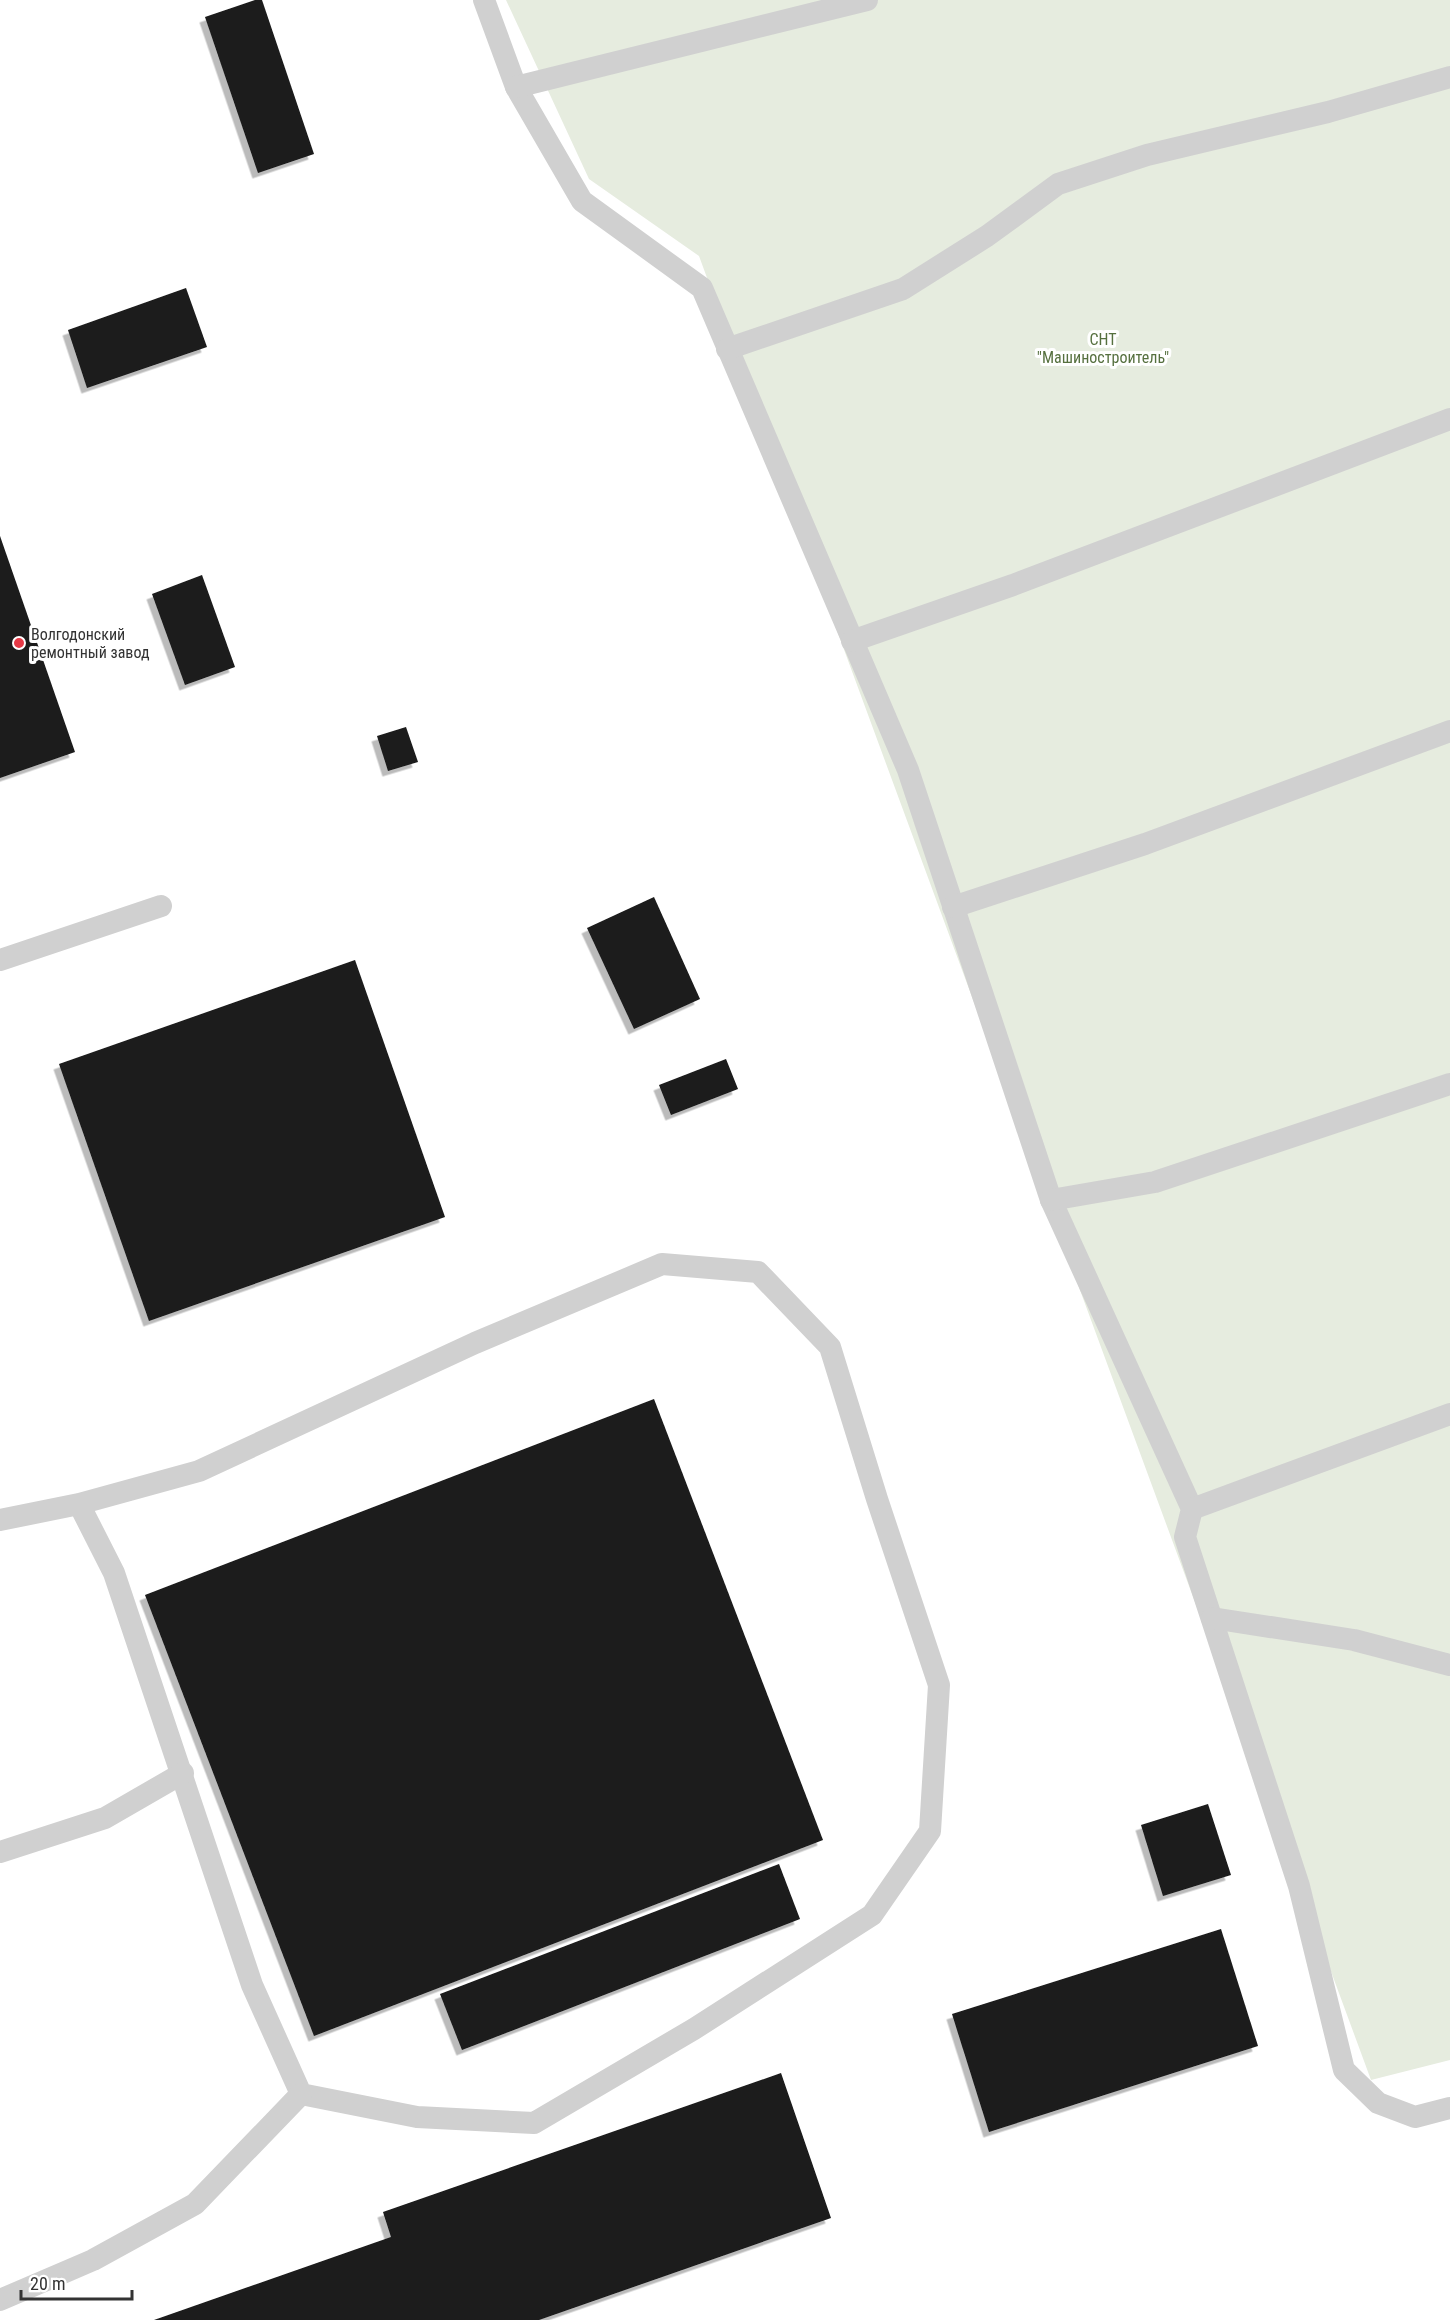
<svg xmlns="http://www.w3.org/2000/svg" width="1450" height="2320" font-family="'Roboto Condensed',sans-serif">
<defs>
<filter id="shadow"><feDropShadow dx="-5.5" dy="5.5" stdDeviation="0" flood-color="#0004"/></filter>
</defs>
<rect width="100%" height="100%" fill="#fff"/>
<polygon fill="#e6ecdf" points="506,0 1450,0 1450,2060 1371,2080 699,256 589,179"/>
<g fill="#1a1a1a" filter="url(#shadow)">
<polygon points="255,0 262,0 314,154 258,173 205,17"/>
<polygon points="186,288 207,347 87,388 68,330"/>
<polygon points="0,536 75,752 0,778"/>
<polygon points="202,575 235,667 185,685 152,594"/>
<polygon points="406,727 418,762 388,771 377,736"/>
<polygon points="654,897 700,999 634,1029 587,928"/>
<polygon points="355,960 445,1217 149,1321 59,1064"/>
<polygon points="726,1059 738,1089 671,1115 659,1085"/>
<polygon points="654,1399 823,1840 314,2036 145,1595"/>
<polygon points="1208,1804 1231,1875 1163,1896 1141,1825"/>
<polygon points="779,1864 800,1919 462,2050 440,1994"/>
<polygon points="1221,1929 1258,2046 989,2132 952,2014"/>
<polygon points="781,2073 831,2218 539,2320 154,2320 391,2237 383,2212"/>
</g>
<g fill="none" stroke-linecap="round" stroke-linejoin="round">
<g stroke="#d0d0d0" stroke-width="22">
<polyline points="484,0 516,87 582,201 702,288 908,770 1051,1200 1192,1509 1185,1537 1299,1886 1344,2070 1378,2103 1415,2117 1450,2108"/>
<polyline points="516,87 867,0"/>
<polyline points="727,349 903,289 987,236 1058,184 1147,155 1328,112 1450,77"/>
<polyline points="852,641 1013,585 1450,419"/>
<polyline points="953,907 1145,844 1450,731"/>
<polyline points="0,960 161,906"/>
<polyline points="1051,1200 1155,1182 1450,1084"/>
<polyline points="1192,1509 1450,1414"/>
<polyline points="0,1520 79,1504 199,1471 475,1343 662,1264 758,1272 830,1347 877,1499 939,1685 930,1831 872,1915 694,2029 534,2123 417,2117 301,2094 252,1985 114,1573 79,1504"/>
<polyline points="1212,1618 1354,1640 1450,1665"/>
<polyline points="0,1852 105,1818 183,1773"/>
<polyline points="0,2300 93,2260 195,2204 301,2094"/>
</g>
</g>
<circle fill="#e63946" stroke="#fff" stroke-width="2" cx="19" cy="643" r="6"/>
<g text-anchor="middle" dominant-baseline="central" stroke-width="6" stroke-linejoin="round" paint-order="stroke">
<g font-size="16" fill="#56703f" stroke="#fff">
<text x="1103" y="339">СНТ<tspan x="1103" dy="18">"Машиностроитель"</tspan></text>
</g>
<g font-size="16" fill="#333" stroke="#fff" text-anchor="start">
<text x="31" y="634">Волгодонский<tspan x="31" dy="18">ремонтный завод</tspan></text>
</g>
</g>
<path d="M21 2290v9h111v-9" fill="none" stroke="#333333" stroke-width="3"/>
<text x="30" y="2290" font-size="18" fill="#333333" stroke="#ffffff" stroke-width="4.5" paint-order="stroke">20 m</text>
</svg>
